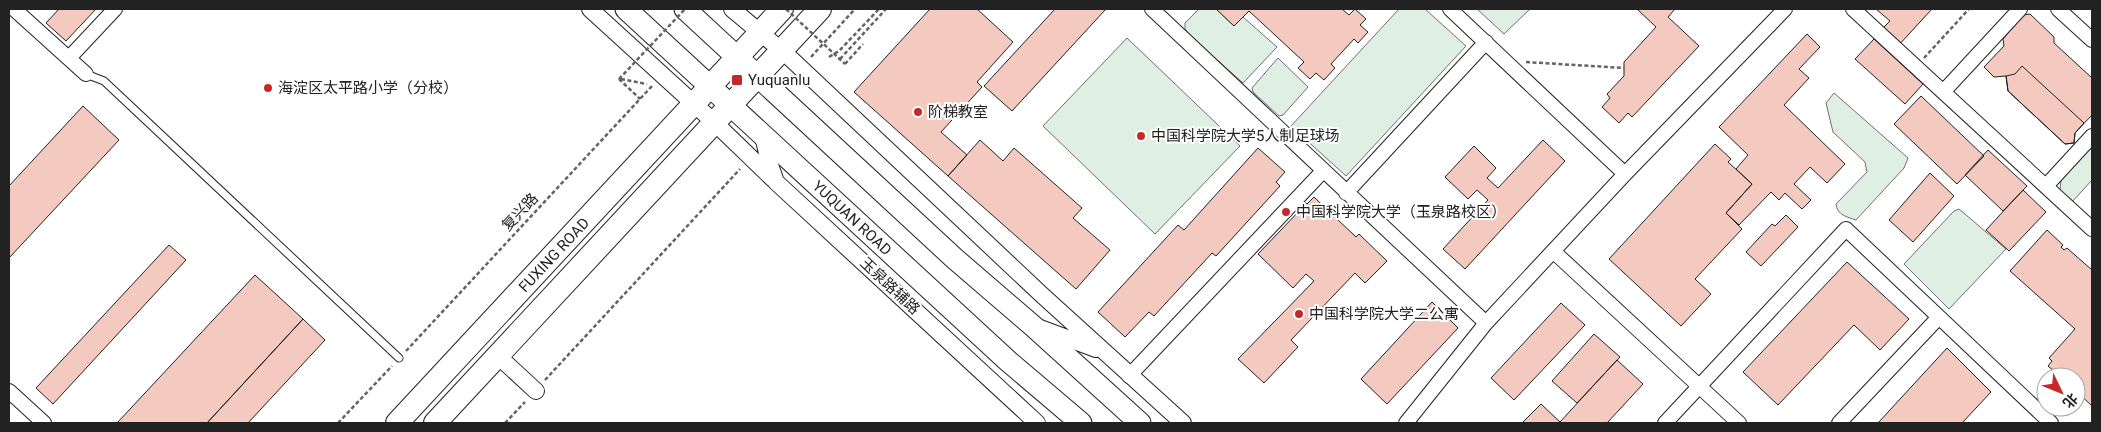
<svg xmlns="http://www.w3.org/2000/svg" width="2101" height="432" font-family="Roboto,'Noto Sans SC',sans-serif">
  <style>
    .green { fill: #e0efe3; stroke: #6f6f6f }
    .building { fill: #f3c9c0; stroke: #222 }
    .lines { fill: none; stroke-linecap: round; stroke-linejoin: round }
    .service-casing { stroke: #222; stroke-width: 9 }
    .minor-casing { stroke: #222; stroke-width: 16 }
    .tertiary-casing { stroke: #222; stroke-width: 18 }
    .primary-casing { stroke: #222; stroke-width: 23 }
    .trunk-casing { stroke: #222; stroke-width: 24 }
    .path { stroke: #646464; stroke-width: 2.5; stroke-dasharray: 4 2.5; stroke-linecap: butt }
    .service { stroke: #fff; stroke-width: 7 }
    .minor { stroke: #fff; stroke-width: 14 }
    .tertiary { stroke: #fff; stroke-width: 16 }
    .primary { stroke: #fff; stroke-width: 21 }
    .trunk { stroke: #fff; stroke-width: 22 }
    .path-bridge { stroke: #646464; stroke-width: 2.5; stroke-dasharray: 4 2.5; stroke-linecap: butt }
    .poi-dot { fill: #c62828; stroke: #fff; stroke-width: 2 }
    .labels { text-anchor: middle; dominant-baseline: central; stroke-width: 4; stroke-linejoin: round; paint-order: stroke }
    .poi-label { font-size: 15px; fill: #222; stroke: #fff; text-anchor: start }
    .street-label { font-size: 15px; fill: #222; stroke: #fff }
  </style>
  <rect width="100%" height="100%" fill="#fff"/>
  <path class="green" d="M1199,9h17l18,17 9,-9 34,30 -34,36 -53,-47 -5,-7v-6z
    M1399,9h26l41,37 -120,130 -55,-50z
    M1477,9h53l-26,25z
    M1127,38l113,108 -85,88 -112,-108z
    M1278,58l30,29 -25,28 -4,1 -26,-24 -1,-4z
    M1834,93l74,65 -4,10 -48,52c-9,-3 -19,-5 -20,-16l31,-32 -2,-10 -32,-30 -7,-29z
    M2092,146v34l-20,22 -12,-12 1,-10z
    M1959,209l47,40 -57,60 -45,-45 50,-53z"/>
  <path class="building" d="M59,9h37l-30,32 -20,-18z
    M930,9h47l36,33 -36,40 5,5 -41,45 26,23 -19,21 -94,-84z
    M1055,9h51l-94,102 -28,-25z
    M1216,9h126l7,6 6,-6 11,10 -6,6 8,7 -10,11 -4,-4 -23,25 4,4 -11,12 -8,-7 -6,6 -12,-11 6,-6 -55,-51 -15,15z
    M1637,9h38l-7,8 31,29 -67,71 -4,-4 -9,10 -17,-16 8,-9 -3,-4 17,-18v-14l32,-35z
    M1876,9h56l-35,38 -17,-16 10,-10z
    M2030,14l24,23v6l38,35v37l-17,18 -1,10 -9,1 -57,-53 -2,-15 -12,1 -10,-10 20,-21 -1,-7 20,-24z
    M1807,34l13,13 -21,22 10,9 -25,27 61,59 -18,19 -17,-16 -16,17 17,16 -9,9 -17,-16 -6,7 -8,-8 -32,33 -13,-12 26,-29 -16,-15 12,-14 -29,-28z
    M1874,39l49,45 -18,20 -50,-45z
    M2022,66l62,57 -9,10 -1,10 -9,1 -57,-53 -2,-15 9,-2z
    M1921,96l63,60 -27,28 -63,-60z
    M83,106l36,34 -110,118v-72z
    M980,140l23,21 11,-13 68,60 -9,10 37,32 -34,39 -128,-113z
    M1543,140l22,21 -100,108 -22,-20 45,-49 -11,-10 -9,9 -23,-22 29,-31 22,22 -9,10 11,10z
    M1715,144l16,15 -3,3 24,22 -26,29 16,16 -47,50 16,15 -30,32 -72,-67z
    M1258,148l27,24 -9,10 4,4 -64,70 -4,-3 -58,63 -5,-4 -24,25 -27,-25 80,-87 6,5z
    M1988,150l39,36 -24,25 -38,-36z
    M1930,173l24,23 -41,46 -24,-22z
    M2023,190l23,22 -37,39 -23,-21z
    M1314,197l42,40 3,-3 28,27 -22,22 -10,-10 -64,67 7,7 -34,36 -26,-24 76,-78 -8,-7 -13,14 -35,-34 44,-46 -3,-2 5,-5 3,3z
    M1786,215l12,12 -37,39 -15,-14 26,-28 3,2z
    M2047,230l16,15 -2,2 3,3 3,-2 25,22v136l-16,-15v-14h-15l-13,-11 4,-5 -3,-3 26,-29 -65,-58z
    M169,245l17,15 -133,144 -17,-16z
    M1847,262l62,57 -29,31 -26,-25 -76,80 -35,-33z
    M255,275l48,44 -96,104h-90z
    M1432,302l26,26 -71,76 -26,-25z
    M1561,303l24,22 -71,75 -23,-22z
    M303,319l22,21 -77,83h-41z
    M1594,334l26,23 -43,46 -25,-22z
    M1947,348l44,44 -29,31h-84z
    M1617,360l26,24 -36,39h-85l19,-19 19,18z"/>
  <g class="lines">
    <g class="service-casing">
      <path id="service" d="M86,74l18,7 295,277"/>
    </g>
    <g class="minor-casing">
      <path id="minor" d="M14,9l72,65
        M1152,9l334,314
        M1450,9l175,165
        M1853,9l239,220
        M2058,9l34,31
        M69,58l46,-49
        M1944,91l76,-82
        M2046,186l46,-50
        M1346,193l140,-151
        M1553,251l186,172
        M1129,376l194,-205
        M9,391l35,32
        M1406,423l80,-100 139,-149 160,-165
        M1665,423l181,-194 205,194
        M1839,423l100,-106"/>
    </g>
    <g class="tertiary-casing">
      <path id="tertiary" d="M590,9l125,114 58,56
        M732,9l56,47 254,239 141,128
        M763,136l6,26 7,20 261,241
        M1040,328l56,21
        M498,356l38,35"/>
    </g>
    <g class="primary-casing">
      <path id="primary" d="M626,9l382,352 73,62
        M685,9l269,249 79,68 107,97"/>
    </g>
    <g class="trunk-casing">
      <path id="trunk" d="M397,423l385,-414
        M435,423l385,-414"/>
    </g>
    <path class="path" d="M811,57l44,-48
      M829,57l10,-6 40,-42
      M1924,58l45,-49
      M840,59l46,-50
      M1526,62l98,6
      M845,64l18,-20
      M619,79l21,20
      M621,79l26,5
      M406,351l246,-265
      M545,380l195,-211
      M338,423l54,-57
      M505,423l20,-21"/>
    <use href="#service" class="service"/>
    <use href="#minor" class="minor"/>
    <use href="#tertiary" class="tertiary"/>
    <use href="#primary" class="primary"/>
    <use href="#trunk" class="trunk"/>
    <path class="path-bridge" d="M786,9l59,55
      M619,79l66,-70"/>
  </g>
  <g class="poi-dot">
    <rect x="731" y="74" width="12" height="12" rx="2.5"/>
    <circle cx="268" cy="88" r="5"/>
    <circle cx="918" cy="112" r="5"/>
    <circle cx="1141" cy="136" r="5"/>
    <circle cx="1286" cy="212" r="5"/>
    <circle cx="1299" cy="314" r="5"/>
  </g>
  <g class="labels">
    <g class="poi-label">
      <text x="748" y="80">Yuquanlu</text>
      <text x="278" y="88">海淀区太平路小学（分校）</text>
      <text x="928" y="112">阶梯教室</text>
      <text x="1151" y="136">中国科学院大学5人制足球场</text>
      <text x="1296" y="212">中国科学院大学（玉泉路校区）</text>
      <text x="1309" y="314">中国科学院大学二公寓</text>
    </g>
    <g class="street-label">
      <text transform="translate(520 212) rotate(-47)">复兴路</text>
      <text transform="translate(852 218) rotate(43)">YUQUAN ROAD</text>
      <text transform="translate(554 255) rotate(-47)">FUXING ROAD</text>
      <text transform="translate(890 286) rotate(43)">玉泉路辅路</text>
    </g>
  </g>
  <rect width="2101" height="432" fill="none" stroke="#222222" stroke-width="20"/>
  <g transform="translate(2061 392) rotate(133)"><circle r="24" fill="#ffffff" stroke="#a7a7a7"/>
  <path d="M0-4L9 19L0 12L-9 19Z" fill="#c62828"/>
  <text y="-8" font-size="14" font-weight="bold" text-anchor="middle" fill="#222222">北</text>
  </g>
</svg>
